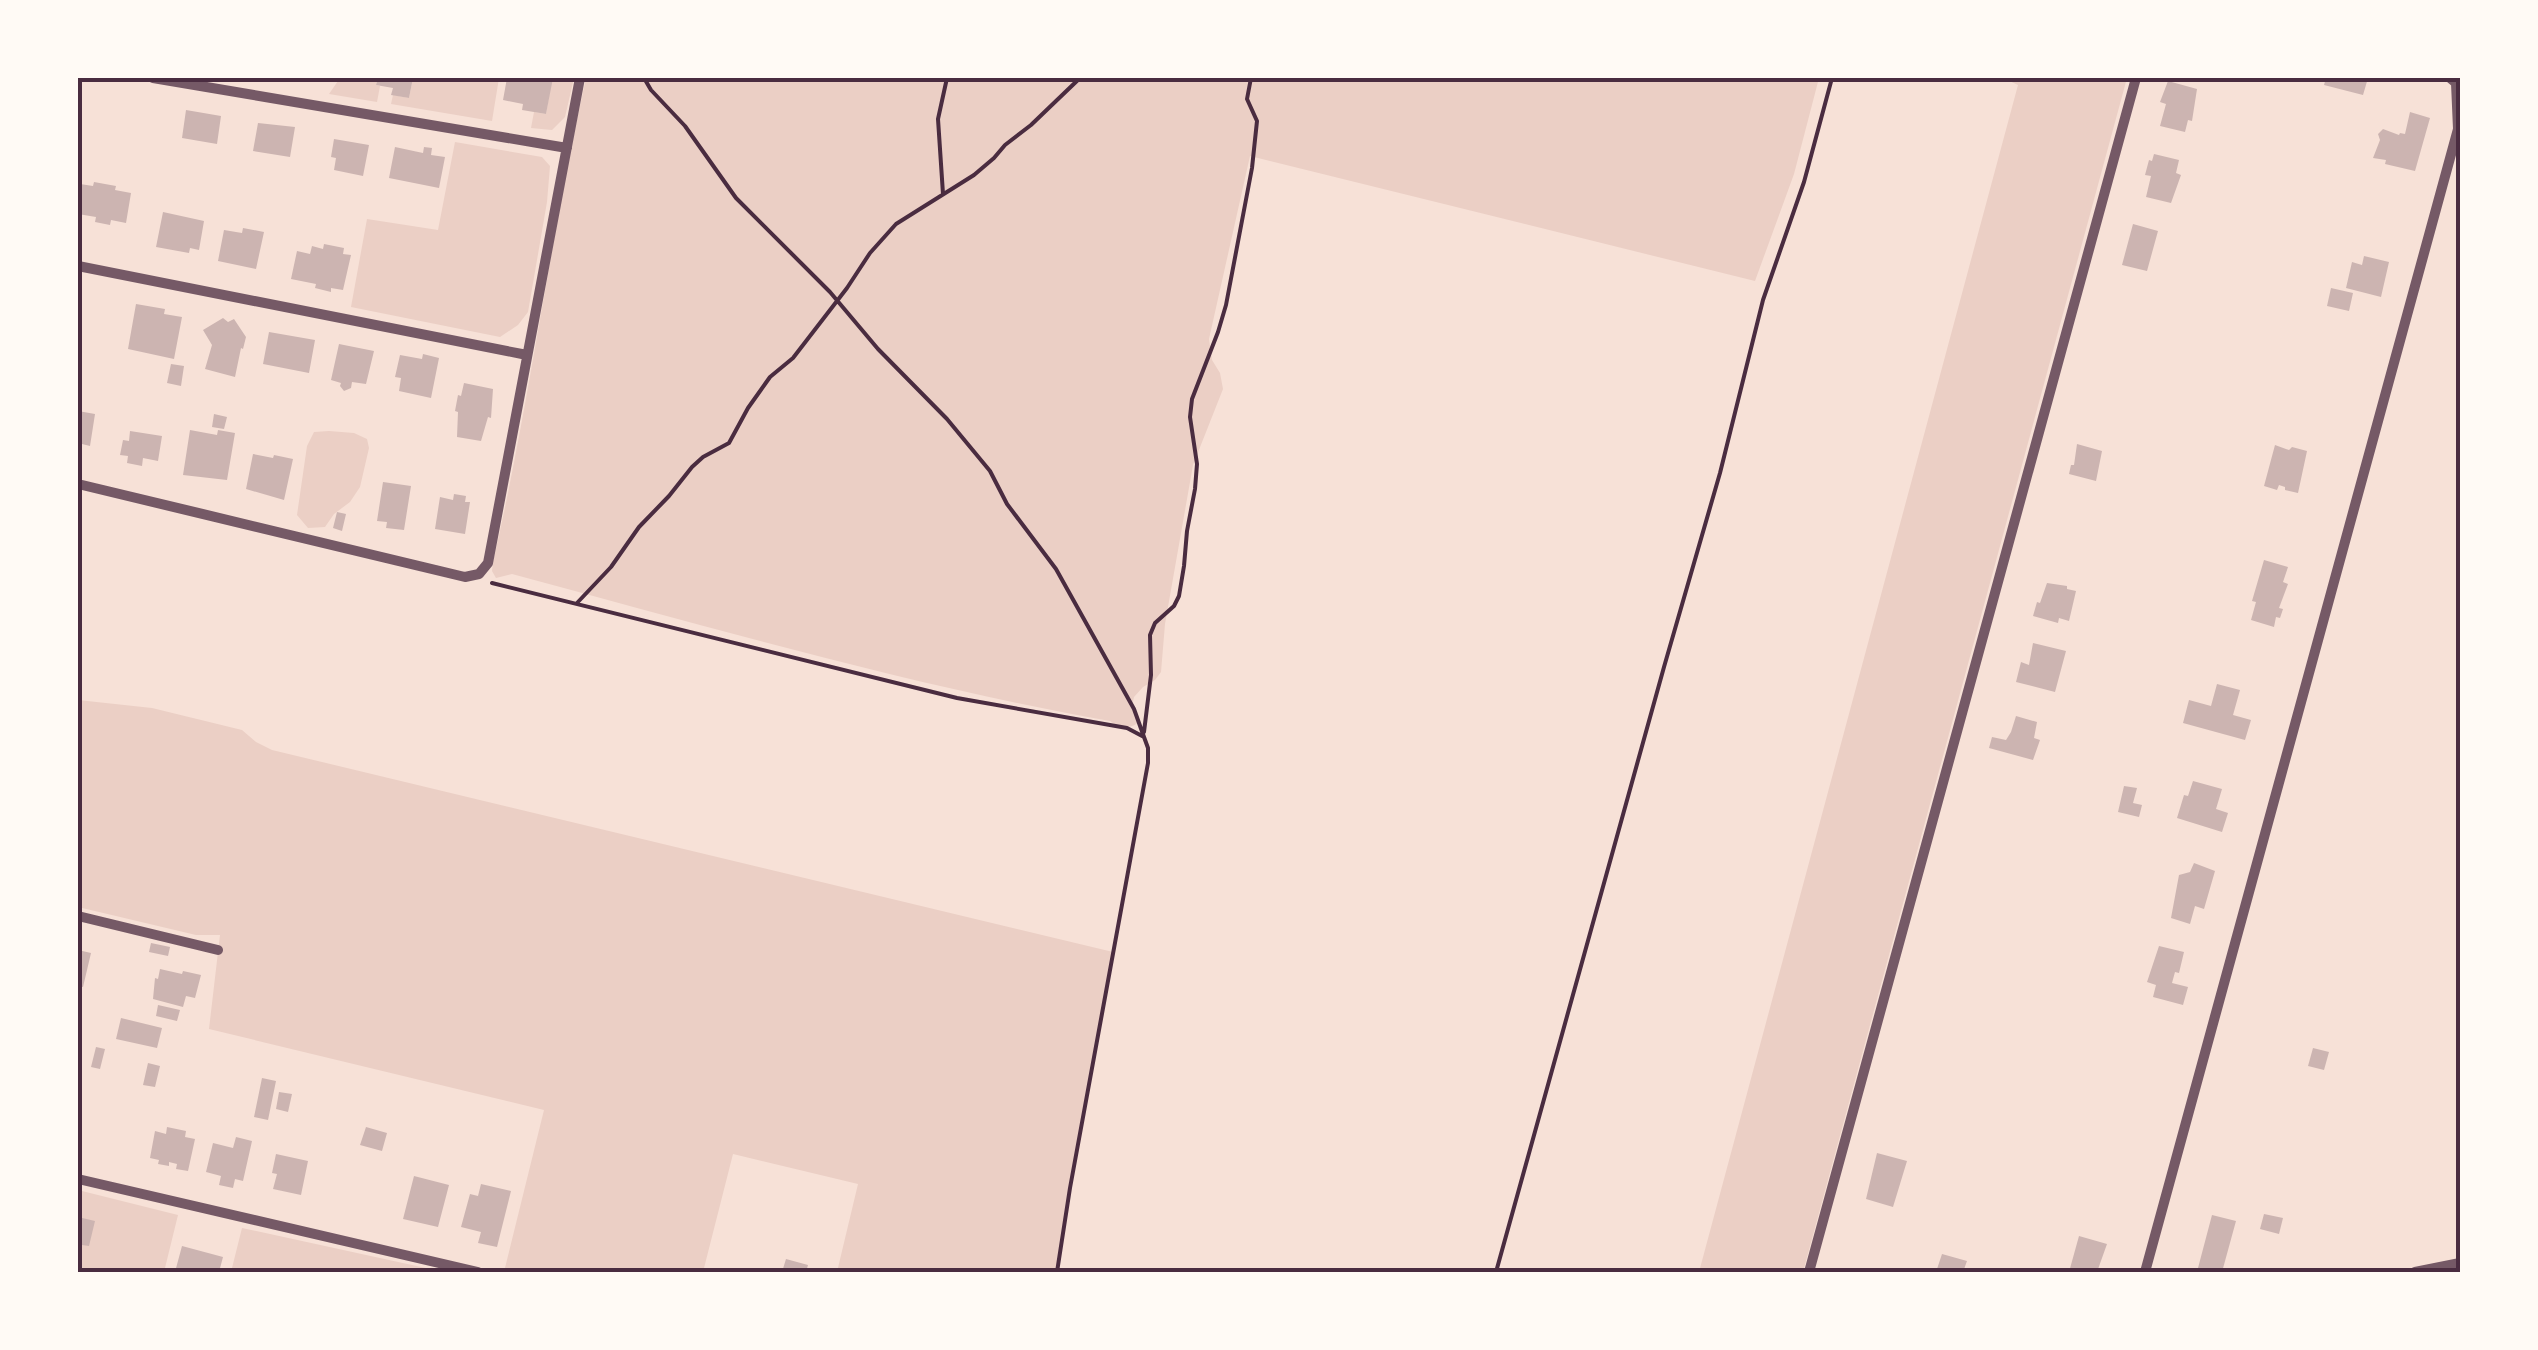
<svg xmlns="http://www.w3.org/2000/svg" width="2538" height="1350" font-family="Ubuntu,sans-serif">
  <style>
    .green { fill: #ebcfc5 }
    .building { fill: #ccb4b1 }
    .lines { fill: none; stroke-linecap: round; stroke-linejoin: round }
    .path { stroke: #4a2c40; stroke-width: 4 }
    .minor { stroke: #755966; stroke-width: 10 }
    .neatline { fill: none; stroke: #4a2c40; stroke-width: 4 }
  </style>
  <rect width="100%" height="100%" fill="#f7e1d7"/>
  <path class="green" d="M340,78h38l-2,7 4,1 -3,16 -48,-8z
    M413,78h86l-7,43 -101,-17 2,-9 16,3z
    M552,78h22l-9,39 -13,13 -21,-2 3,-16 12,2z
    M586,78h1233l-25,96 -39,107 -505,-125 -41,183 3,21 8,13 3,16 -30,76 -28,159 -4,48 -6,8 -12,7 -9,10 -2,9 7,11 -1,6c-11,7 -18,5 -28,-2 -203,-36 -400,-94 -598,-147l-16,4 -4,-7 1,-9c37,-160 57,-324 93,-484z
    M2003,78h124l-324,1194h-104l319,-1187z
    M455,142l87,15 8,9 -3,36 -19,110 -10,13 -18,12 -149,-30 16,-88 71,11z
    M329,431l25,2 13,6 2,9 -9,39 -10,15 -16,12 -9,13 -17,1 -11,-13 10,-69 7,-14z
    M78,700l74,8 90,22 14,12 16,8 841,202 -43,236 -12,84h-221l21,-88 -125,-30 -30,118h-180l-18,-4 39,-158 -335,-81 11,-94h-24l-118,-28z
    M78,1190l100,25 -14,57h-86z
    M242,1228l202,44h-213z"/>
  <path class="building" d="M378,78h35l-4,20 -18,-3 2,-7 -17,-3z
    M507,78h46l-7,36 -24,-4 1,-6 -20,-4z
    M2326,78h42l-5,17 -39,-10z
    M2168,81l29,8 -5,32 -4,-1 -3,12 -25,-6 6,-22 -6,-2z
    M186,110l35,6 -4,28 -35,-6z
    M2410,112l20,6 -15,53 -30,-7 1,-4 -13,-2 7,-18 -2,-6 5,-5 16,6 1,-2 5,1z
    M258,123l37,4 -5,30 -37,-6z
    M334,139l35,6 -6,31 -29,-6 2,-12 -5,-1z
    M395,147l28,6 1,-6 8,1 -1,7 14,2 -6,31 -50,-10z
    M2154,154l25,6 -3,13 5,2 -10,28 -25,-6 5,-21 -6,-1 4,-15 3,1z
    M94,182l22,4 -1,4 16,3 -5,30 -15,-3 -1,5 -15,-3 1,-5 -18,-3 2,-30 13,2z
    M163,212l41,9 -5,29 -9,-2 -1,5 -33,-6z
    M2133,224l25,7 -11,40 -25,-6z
    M243,228l21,4 -8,37 -38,-8 6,-31 18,3z
    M324,244l20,4 -1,6 8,1 -8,35 -12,-2v4l-16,-4 1,-4 -25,-5 6,-28 13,3 2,-8 11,3z
    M2364,256l25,6 -8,35 -35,-9 6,-26 10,3z
    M2331,288l22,5 -4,18 -22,-5z
    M136,304l29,5 -1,5 18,3 -8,42 -46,-10z
    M223,318l5,4 6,-3 12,18 -3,12 -2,-1 -6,29 -30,-8 7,-24 -9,-15z
    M269,332l46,8 -6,33 -46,-9z
    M339,344l35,7 -8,33 -14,-2 -1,6 -7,3 -4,-5 1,-3 -10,-3z
    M423,354l16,4 -8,40 -32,-7 2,-13 -6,-1 5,-22 22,4z
    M171,364l13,2 -3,20 -14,-3z
    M464,383l29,6 -2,29 -3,-1 -7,24 -24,-4 1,-25 -3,-1 3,-16 3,1z
    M78,411l17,3 -5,32 -8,-2 -3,14h-1z
    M214,414l13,3 -3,12 -12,-2z
    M190,430l27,5 1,-5 17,3 -8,47 -44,-5z
    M130,431l32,5 -4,25 -15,-3 -1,8 -15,-3 1,-7 -8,-1 3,-15 6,1z
    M2077,444l25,7 -6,30 -27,-7 2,-9h3z
    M2275,445l14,5 3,-3 15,4 -9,42 -13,-3v-3l-6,-2 -2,5 -13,-4z
    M253,454l20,4 1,-3 19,4 -9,41 -38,-11z
    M383,482l28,4 -7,44 -18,-2 1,-6 -10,-1z
    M454,494l12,2 -1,6h5l-5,32 -30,-5 5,-32 13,3z
    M337,512l9,2 -4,17 -9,-3z
    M2264,560l24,7 -5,15 5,2 -9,24 4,1 -3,9 -4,-1 -2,10 -23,-7 5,-18 -4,-1z
    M2047,583l20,3v3l9,2 -7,30 -10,-3 -1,5 -25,-7 4,-14 3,1z
    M2033,643l33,8 -11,41 -39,-10 5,-20 8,3z
    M2217,684l23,6 -7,25 18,5 -6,20 -62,-17 6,-23 22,6z
    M2016,716l21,6 -3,16 6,2 -7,20 -44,-12 3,-11 14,3 5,-8z
    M2193,781l29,8 -6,20 12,4 -6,19 -45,-14 7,-23 4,1z
    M2124,786l13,2 -4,15 9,2 -3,12 -21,-5z
    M2194,863l21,8 -11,38 -9,-3 -5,18 -19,-6 8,-43 11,-3z
    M151,943l19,4 -2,9 -19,-4z
    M2159,946l25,6 -5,21 -4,-1 -3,11 16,4 -5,18 -30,-8 3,-12 -9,-3z
    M78,950l13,3 -8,34 -5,-1z
    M160,969l22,5 1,-3 18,4 -6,23 -9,-2 -3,11 -30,-8 2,-21 3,1z
    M158,1005l22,5 -3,11 -21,-5z
    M121,1018l41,10 -5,20 -41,-9z
    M96,1047l9,2 -5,20 -9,-2z
    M2313,1048l16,4 -5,18 -16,-4z
    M148,1063l12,3 -5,21 -12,-2z
    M262,1078l14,3 -8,39 -14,-3z
    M279,1092l13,2 -4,18 -12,-3z
    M167,1127l19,4 -1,6 10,2 -7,32 -12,-2 1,-5 -8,-2v4l-11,-2 1,-4 -9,-2 5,-27 11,3z
    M366,1127l21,6 -5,18 -22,-6z
    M236,1137l16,4 -9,40 -8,-2 -2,9 -14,-3 2,-9 -15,-4 7,-29 20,5z
    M1877,1153l30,8 -14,46 -27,-8z
    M276,1154l32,7 -7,34 -28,-6 4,-15 -5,-1z
    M414,1176l35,9 -11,42 -35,-8z
    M481,1184l30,7 -14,56 -19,-4 3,-11 -20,-5 9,-33 8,2z
    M2264,1214l19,4 -4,16 -19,-5z
    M2212,1215l24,6 -14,51 -24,-4z
    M78,1217l17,4 -6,25 -7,-1 -3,13z
    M2079,1236l28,8 -10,28h-28z
    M182,1246l41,11 -4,15h-44z
    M1942,1254l25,7 -4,11h-27z
    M786,1259l22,6 -2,7h-24z"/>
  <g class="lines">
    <path class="path" d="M644,78l7,12 34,36 51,72 94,94 48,57 69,70 43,52 17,33 49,65 78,140 10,28
      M943,194l-5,-75 9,-41
      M492,583l465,115 170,30 17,9 4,11v15l-78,425 -13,84
      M577,603l34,-36 28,-40 30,-31 23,-29 11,-10 26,-14 19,-35 22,-31 23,-19 54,-70 23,-35 26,-29 78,-49 20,-17 11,-13 26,-20 49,-47
      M1144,732l7,-57 -1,-40 5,-12 19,-17 5,-10 5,-30 3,-35 8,-42 2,-25 -7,-47 2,-18 26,-67 8,-27 26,-137 5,-47 -10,-22 4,-21
      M1496,1272l168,-605 56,-194 43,-173 41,-118 28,-104"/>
    <path class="minor" d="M153,78l414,70
      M78,266l449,89
      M78,484l387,93 14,-3 9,-11 92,-485
      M78,916l140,34
      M78,1179l400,93
      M1809,1272l327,-1194
      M2145,1272l313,-1143 -2,-46 -6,-5
      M2415,1272l45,-9"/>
  </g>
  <rect width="2538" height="1350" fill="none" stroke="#fffaf5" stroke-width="160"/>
  <rect x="80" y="80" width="2378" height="1190" class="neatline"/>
</svg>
